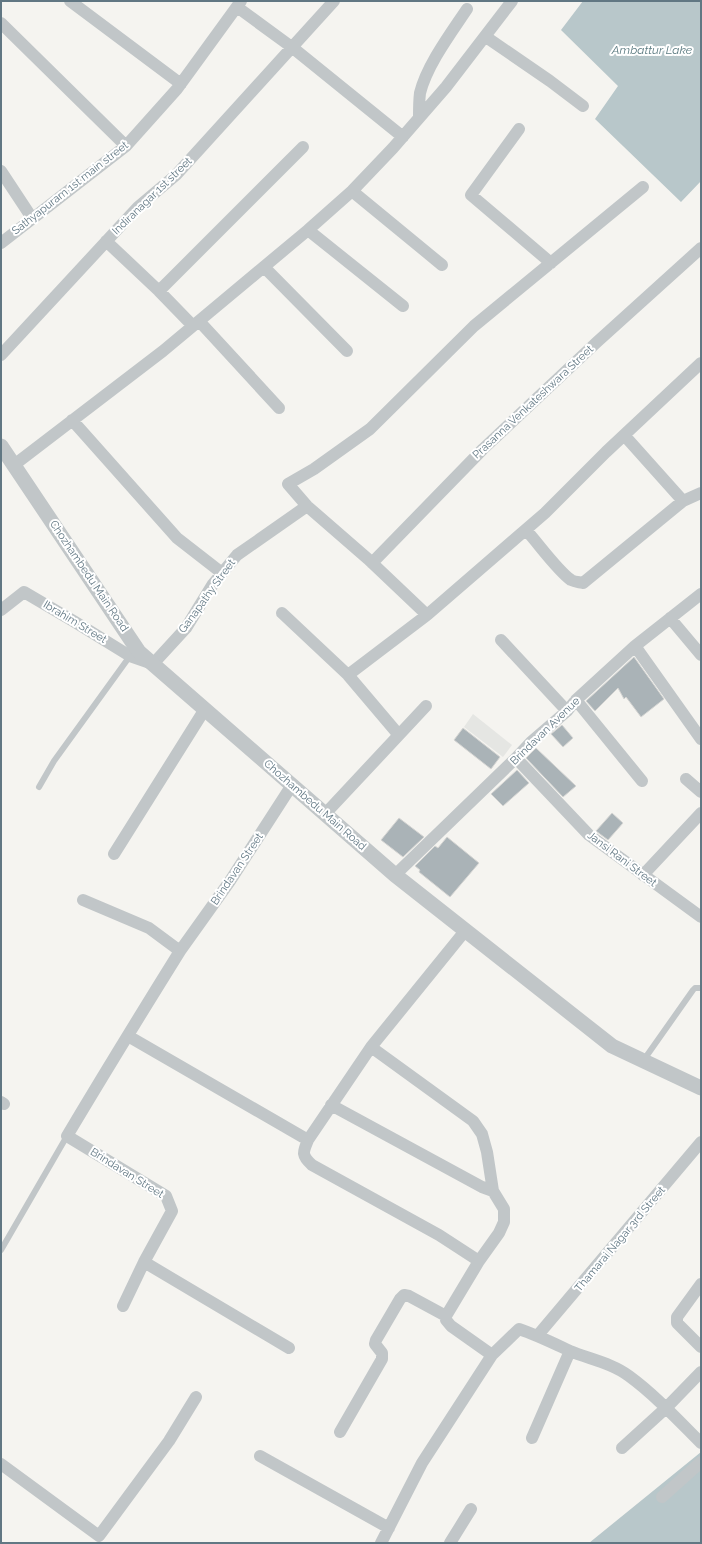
<svg xmlns="http://www.w3.org/2000/svg" width="702" height="1544" font-family="Raleway,sans-serif">
  <style>
    .built { fill: #e5e6e3 }
    .water { fill: #b8c7ca }
    .building { fill: #aab3b7; stroke: #d5d5d3 }
    .lines { fill: none; stroke-linecap: round; stroke-linejoin: round }
    .service { stroke: #c1c6c8; stroke-width: 6 }
    .minor { stroke: #c1c6c8; stroke-width: 12 }
    .tertiary { stroke: #c1c6c8; stroke-width: 15 }
    .labels { text-anchor: middle; dominant-baseline: central; stroke-width: 4; stroke-linejoin: round; paint-order: stroke }
    .street-label { font-size: 11px; fill: #617783; stroke: #fff }
    .water-label { font-size: 12px; font-style: italic; fill: #5c7b81; stroke: #fff }
  </style>
  <rect width="100%" height="100%" fill="#f5f4f0"/>
  <path class="built" d="M473,714l39,31 -9,12 -39,-30z"/>
  <path class="water" d="M583,1h118v180l-20,21 -86,-83 23,-33 -57,-56z
    M701,1452v91h-112z"/>
  <path class="building" d="M634,657l30,42 -23,18 -15,-20 -2,2 -6,-11 -23,23 -9,-10z
    M562,725l11,13 -10,9 -12,-13z
    M463,728l37,29 -9,12 -37,-29z
    M536,748l40,38 -13,11 -37,-39z
    M517,770l12,13 -26,23 -12,-12z
    M612,813l11,10 -15,17 -12,-9z
    M399,818l25,19 -21,20 -22,-17z
    M447,837l32,26 -29,34 -31,-25 1,-2 -5,-4 20,-20 3,2z"/>
  <g class="lines">
    <path class="service" d="M39,787l15,-26 76,-105
      M643,1061l50,-71 2,-2h6
      M1,1250l66,-114"/>
    <path class="minor" d="M70,1l111,83
      M237,7l56,41 110,89
      M1,23l125,123
      M486,37l64,44 33,25
      M419,117c0,-8 0,-16 1,-24 7,-28 31,-60 47,-84
      M519,129l-48,66 80,68
      M1,171l31,47
      M643,187l-169,139 -104,103 -56,40 -26,15 19,22 61,53 59,56 118,-102 61,-61 95,-89
      M352,191l90,74
      M308,230l95,76
      M106,241l53,50 144,-144
      M1,243l125,-97 51,-57 64,-88
      M264,267l83,84
      M159,291l34,35
      M199,321l80,87
      M1,355l137,-148 38,-32 158,-174
      M72,420l105,118 45,35
      M624,435l59,66
      M14,465l149,-114 145,-121 44,-39 41,-43 53,-61 66,-86
      M526,530c12,13 31,40 45,50 4,2 8,2 12,3l100,-82 18,-8
      M372,563l111,-114 114,-107 104,-94
      M1,610l23,-18 51,30 55,34 23,8 33,-36 27,-44 24,-29 70,-49
      M282,613l66,62 50,59
      M670,618l31,37
      M501,640l66,71
      M635,646l66,93
      M348,675l79,-60
      M576,700l66,81
      M516,758l73,77 112,82
      M686,779l15,13
      M325,814l101,-108
      M114,854l91,-145
      M395,875l121,-117 15,-16 36,-31 9,-11 59,-54 66,-52
      M643,875l58,-62
      M83,900l66,28 31,23 50,-70 62,-96
      M465,931l-94,116 -63,93c-5,12 -7,15 4,25l127,70 40,26
      M180,951c-38,61 -76,123 -113,185l99,60 6,15 -28,51 145,86
      M128,1036l180,104
      M371,1047l102,74 9,13 5,18 6,39 11,18v13l-5,11 -20,28 -33,55v4l5,6 41,29
      M1,1102l3,2
      M331,1105l151,82 11,4
      M701,1284l-24,33v6l24,24
      M123,1306l21,-44
      M538,1335l163,-193
      M340,1432l42,-73v-6l-7,-9 1,-4 24,-41 4,-4 5,1 37,20
      M532,1438l38,-87
      M622,1448l44,-40 35,-36
      M260,1456l129,72
      M1,1464l98,72 70,-95 27,-44
      M662,1497l39,-35
      M381,1543l41,-80 70,-108 27,-26c18,6 34,14 51,22 19,8 42,12 59,25 26,19 49,44 72,67
      M450,1543l21,-34"/>
    <path class="tertiary" d="M1,446l138,206 256,223 217,171 89,42"/>
  </g>
  <g class="labels">
    <g class="street-label">
      <text transform="translate(70 188) rotate(-38)">Sathyapuram 1st main street</text>
      <text transform="translate(152 196) rotate(-44)">Indiranagar 1st street</text>
      <text transform="translate(533 402) rotate(-43)">Prasanna Venkateshwara Street</text>
      <text transform="translate(89 576) rotate(56)">Chozhambedu Main Road</text>
      <text transform="translate(207 596) rotate(-54)">Ganapathy Street</text>
      <text transform="translate(75 622) rotate(31)">Ibrahim Street</text>
      <text transform="translate(545 731) rotate(-44)">Brindavan Avenue</text>
      <text transform="translate(315 805) rotate(41)">Chozhambedu Main Road</text>
      <text transform="translate(622 859) rotate(37)">Jansi Rani Street</text>
      <text transform="translate(237 869) rotate(-56)">Brindavan Street</text>
      <text transform="translate(127 1173) rotate(32)">Brindavan Street</text>
      <text transform="translate(620 1239) rotate(-50)">Thamarai Nagar 3rd Street</text>
    </g>
    <g class="water-label">
      <text x="652" y="50">Ambattur Lake</text>
    </g>
  </g>
  <rect width="702" height="1544" fill="none" stroke="#617783" stroke-width="4"/>
</svg>
